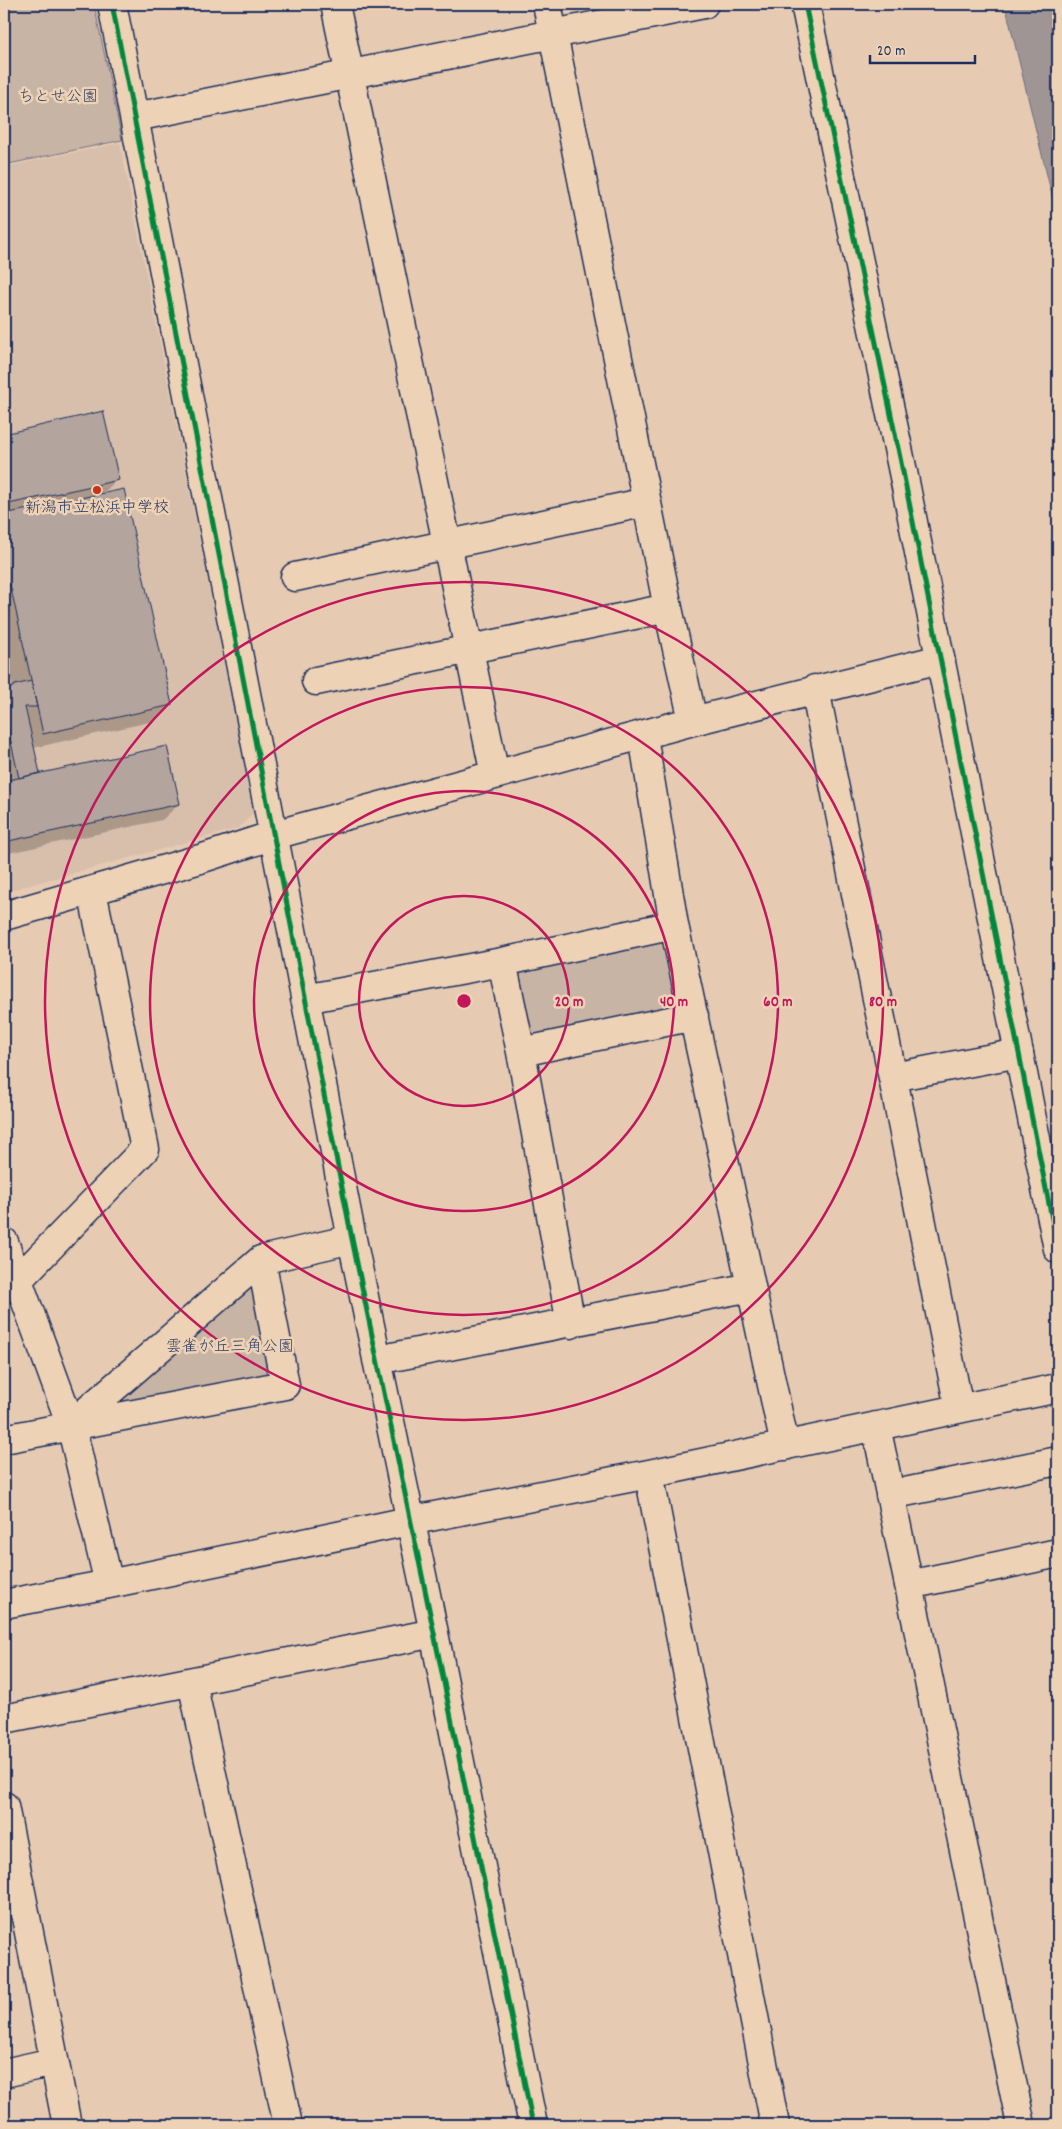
<svg xmlns="http://www.w3.org/2000/svg" width="1062" height="2129" font-family="Dekko,'Klee One',sans-serif">
  <style>
    .built { fill: #d7bfac }
    .green { fill: #c8b4a5; stroke: #727282 }
    .water { fill: #a09595; stroke: #6b6c7f }
    .shadow { fill: #0003 }
    .building { fill: #b3a49d; stroke: #1b2f5e }
    .lines { fill: none; stroke-linecap: round; stroke-linejoin: round }
    .street-casing { stroke: #1b2f5e; stroke-width: 31 }
    .secondary-casing { stroke: #1b2f5e; stroke-width: 31 }
    .street { stroke: #eed2b5; stroke-width: 28 }
    .secondary { stroke: #eed2b5; stroke-width: 28 }
    .cycleway-casing { stroke: #eed2b5; stroke-width: 8 }
    .cycleway { stroke: #00873e; stroke-width: 5 }
    .ring { fill: none; stroke: #c2185b; stroke-width: 2.5 }
    .poi-dot { fill: #c8321e; stroke: #eed2b5; stroke-width: 2 }
    .labels { text-anchor: middle; dominant-baseline: central; stroke-width: 5; stroke-linejoin: round; paint-order: stroke }
    .park-label { font-size: 16px; fill: #354369; stroke: #eed2b5 }
    .poi-label { font-size: 16px; fill: #1b2f5e; stroke: #eed2b5 }
    .centre { fill: #c2185b; stroke: #eed2b5; stroke-width: 2.5 }
    .ring-label { font-size: 15px; text-anchor: middle; font-weight: bold; fill: #c2185b; stroke: #eed2b5; stroke-width: 5; stroke-linejoin: round; paint-order: stroke }
  </style>
  <rect width="100%" height="100%" fill="#e6cbb2"/>
  <filter id="ink" filterUnits="userSpaceOnUse"><feTurbulence type="fractalNoise" baseFrequency=".02" numOctaves="2"/><feDisplacementMap in="SourceGraphic" scale="10" xChannelSelector="R" yChannelSelector="G"/><feConvolveMatrix kernelMatrix="1 2 1 2 8 2 1 2 1" color-interpolation-filters="sRGB"/></filter>
  <g filter="url(#ink)">
    <path class="built" d="M120,143l134,669 -15,16 -235,64v-725z"/>
    <path class="green" d="M4,4h90l28,136 -118,25z
      M663,938l22,67 -152,37 -8,-7 -11,-59 6,-9z
      M249,1284l8,4 16,80 -5,8 -148,30 -2,-11z"/>
    <path class="water" d="M1005,4h53v216z"/>
    <path class="shadow" d="M102,412l15,67 -15,16 69,210 -17,16 -121,27 6,27 140,29 -17,16 -158,34v-159l9,-7 -9,-43v-210z"/>
    <path class="building" d="M103,411l16,69 -115,25v-71z
      M124,489l48,216 -129,29 -33,-150 -6,1v-71z
      M31,681l6,26h-12l15,66 -21,5 -15,-67v-18l11,-8z
      M167,746l13,58 -176,38v-61z"/>
    <g class="lines">
      <g class="street-casing">
        <path id="street" d="M112,4l240,1235 82,394 99,492
          M335,4l160,771
          M547,4l121,604 25,113
          M135,117l569,-113
          M295,577l352,-75
          M316,681l352,-73
          M815,689l144,719
          M643,736l31,189 111,521
          M4,916l196,-57 74,-24 419,-114 247,-62
          M502,962l19,90 50,272
          M305,999l197,-37 172,-37
          M521,1052l173,-36
          M893,1077l126,-24
          M4,1242l67,183 38,159
          M4,1283l14,-3 127,-131 -53,-258
          M377,1360l374,-73
          M72,1424l189,-164 91,-21
          M876,1426l145,699
          M4,1439l281,-54 -24,-125
          M649,1474l126,651
          M890,1495l168,-34
          M909,1585l149,-32
          M4,1604l105,-20 300,-63 240,-47 409,-86
          M192,1682l96,443
          M4,1719l430,-86
          M4,1806l63,319
          M4,2073l49,-11"/>
      </g>
      <g class="secondary-casing">
        <path id="secondary" d="M805,4l98,468 155,777"/>
      </g>
      <use href="#street" class="street"/>
      <use href="#secondary" class="secondary"/>
      <g class="cycleway-casing">
        <path id="cycleway" d="M112,4l240,1235 82,394 99,492
          M805,4l98,468 155,777"/>
      </g>
      <use href="#cycleway" class="cycleway"/>
    </g>
  </g>
  <g class="ring">
    <circle cx="464" cy="1001" r="105"/>
    <circle cx="464" cy="1001" r="210"/>
    <circle cx="464" cy="1001" r="314"/>
    <circle cx="464" cy="1001" r="419"/>
  </g>
  <circle class="poi-dot" cx="97" cy="490" r="5"/>
  <g class="labels">
    <g class="park-label">
      <text x="58" y="97">ちとせ公園</text>
      <text x="230" y="1347">雲雀が丘三角公園</text>
    </g>
    <g class="poi-label">
      <text x="97" y="508">新潟市立松浜中学校</text>
    </g>
  </g>
  <circle cx="464" cy="1001" r="8" class="centre"/>
  <g class="ring-label">
    <text x="569" y="1006">20 m</text>
    <text x="674" y="1006">40 m</text>
    <text x="778" y="1006">60 m</text>
    <text x="883" y="1006">80 m</text>
  </g>
  <rect width="1062" height="2129" fill="none" stroke="#eed2b5" stroke-width="20"/>
  <rect x="10" y="10" width="1042" height="2109" fill="none" stroke="#1b2f5e" stroke-width="2" filter="url(#ink)"/>
  <path d="M870 55v8h105v-8" fill="none" stroke="#1b2f5e" stroke-width="2.5"/>
  <text x="877" y="55" font-size="15" fill="#1b2f5e" stroke="#eed2b5" stroke-width="4" paint-order="stroke">20 m</text>
</svg>
